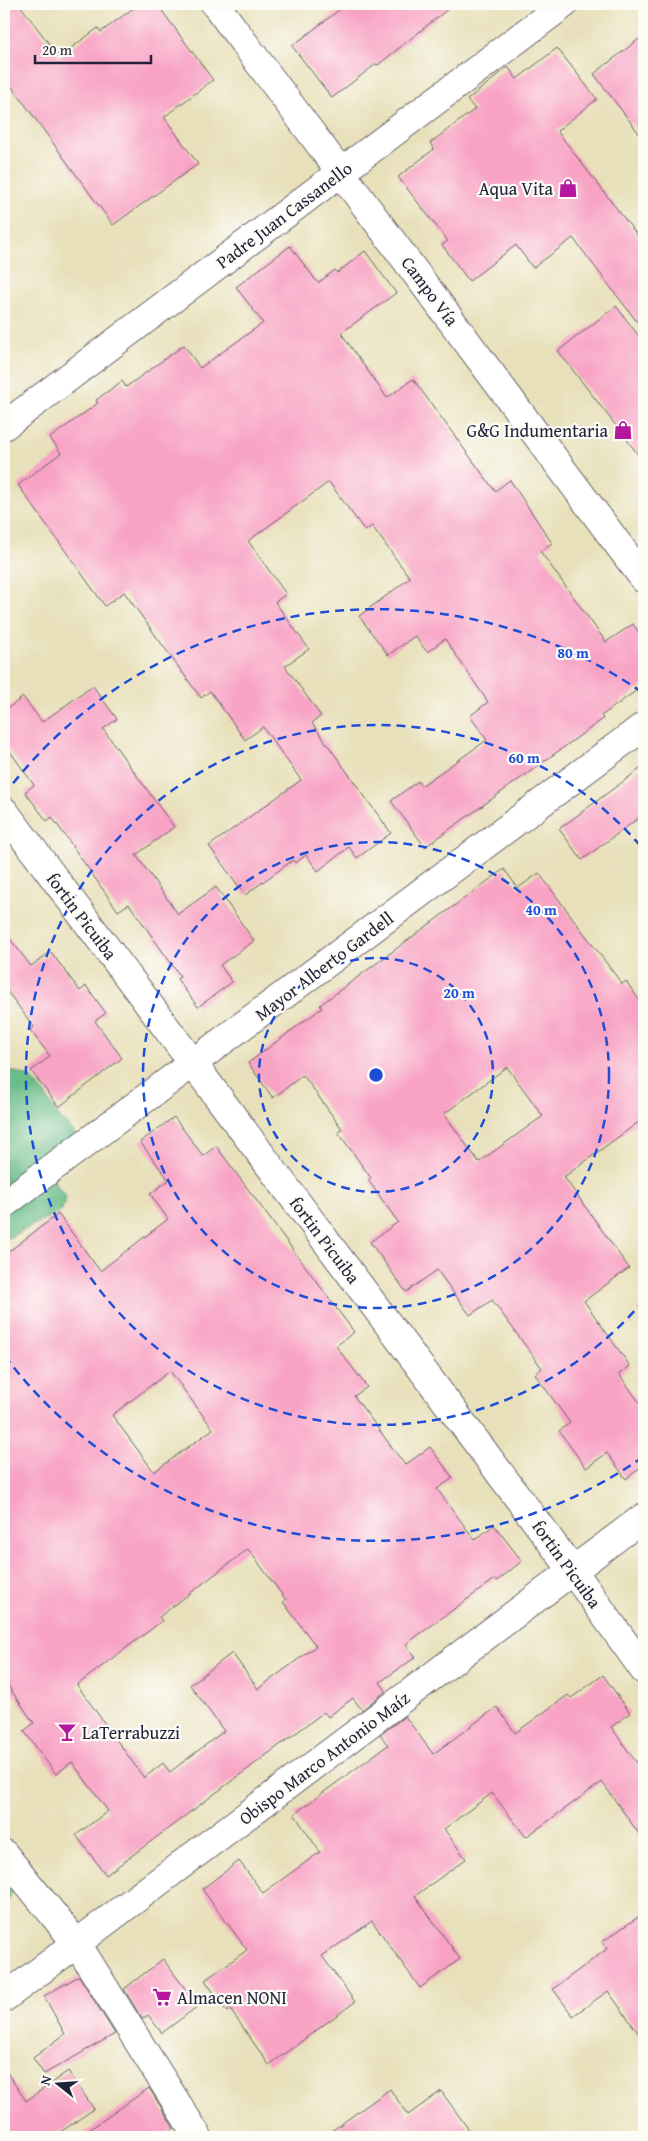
<svg xmlns="http://www.w3.org/2000/svg" width="648" height="2141" font-family="'Gentium Book Plus',serif">
  <style>
    .forest { fill: #6abc88; stroke: #466f62 }
    .building { fill: #f8a3c4; fill-rule: evenodd }
    .lines { fill: none; stroke-linecap: round; stroke-linejoin: round }
    .minor-casing { stroke: #676467; stroke-width: 30 }
    .minor { stroke: #fff; stroke-width: 28 }
    .ring { fill: none; stroke: #1d4ed8; stroke-width: 2.5; stroke-dasharray: 9 6 }
    .labels { text-anchor: middle; dominant-baseline: central; stroke-width: 4.5; stroke-linejoin: round; paint-order: stroke }
    .poi-label { font-size: 18px; fill: #22223b; stroke: #fdfcf7; text-anchor: end }
    .street-label { font-size: 18px; fill: #22223b; stroke: #fdfcf7 }
    .centre { fill: #1d4ed8; stroke: #fdfcf7; stroke-width: 2.5 }
    .ring-label { font-size: 15px; text-anchor: middle; font-weight: bold; fill: #1d4ed8; stroke: #fdfcf7; stroke-width: 4.5; stroke-linejoin: round; paint-order: stroke }
  </style>
  <rect width="100%" height="100%" fill="#fdfcf7"/>
  <filter id="ink" filterUnits="userSpaceOnUse"><feTurbulence type="fractalNoise" baseFrequency=".02" numOctaves="2"/><feDisplacementMap in="SourceGraphic" scale="10" xChannelSelector="R" yChannelSelector="G"/><feConvolveMatrix kernelMatrix="1 2 1 2 8 2 1 2 1" color-interpolation-filters="sRGB"/></filter>
  <filter id="wash" filterUnits="userSpaceOnUse"><feTurbulence type="fractalNoise" baseFrequency=".0096" numOctaves="4" result="noise"/><feDisplacementMap in="SourceGraphic" scale="20" xChannelSelector="R" yChannelSelector="G"/><feGaussianBlur stdDeviation="1.12" result="paint"/><feColorMatrix in="noise" values="0 0 0 0 0 0 0 0 0 0 0 0 0 0 0 0 0 1.4 0 .05"/><feComposite in="paint" operator="in"/></filter>
  <g filter="url(#wash)">
    <rect width="100%" height="100%" fill="#e8e0ba"/>
    <path class="forest" d="M4,1071c32,0 38,20 53,43 4,7 11,11 16,17 3,5 5,10 7,14l-26,30 1,9 11,12 -5,15 -57,29z
      M4,1839l11,13v33l-11,26z"/>
    <g id="blocks">
      <path class="building" d="M4,4h15l40,53 39,-29 3,4 38,-28h18l56,76 -49,37 34,47 -85,61 -109,-149z
        M347,4h107l-76,61 -2,-1 -44,34 -40,-52z
        M644,35v105l-50,-66z
        M557,48l40,51 -40,32 87,113v87l-71,-93 -40,30 -17,-23 -47,36 -27,-36 6,-4 -50,-64 36,-28 -4,-6 45,-34 -8,-9 41,-33 9,12z
        M290,246l28,37 17,-13 2,3 28,-22 31,42 -55,40 46,65 26,-19 82,112 15,-11 42,63 -12,8 66,91 27,-18 11,16v45l-43,31 2,3 -178,128 -34,-46 27,-20 3,5 66,-46 -17,-24 18,-14 -43,-63 -18,13 -12,-16 -27,19 -29,-39 51,-38 -38,-52 -7,5 -36,-49 -81,59 38,53 -11,8 34,47 -24,17 36,50 -9,7 79,110 -34,25 -8,-11 -31,24 -12,-16 -11,8 -2,-3 -48,35 -36,-49 92,-66 -38,-53 -18,13 -35,-49 -9,7 -77,-106 -19,14 -87,-121 43,-32 -11,-15 48,-35 -2,-3 26,-19 4,6 58,-42 16,23 63,-45 -27,-36z
        M616,306l28,37v119l-86,-111z
        M93,686l24,33 -14,10 71,98 -38,28 42,59 38,-27 38,54 -34,24 12,17 -34,25 -21,-28 3,-3 -51,-72 -11,7 -66,-94 -5,4 -22,-29 9,-7 -30,-42v-32l19,-14 19,25z
        M644,766v48l-62,46 -23,-31z
        M504,869l14,19 21,-15 83,111 4,-3 18,26v111l-80,59 65,91 -45,33 46,65 -11,8 25,35v56l-18,14 -19,-26 -21,15 -27,-37 11,-8 -35,-49 7,-6 -50,-68 -22,15 -33,-45 -31,22 -36,-50 28,-20 -30,-42 3,-2 -33,-46 4,-3 -39,-54 -30,23 -25,-35 74,-55 -2,-3zM507,1067l36,49 -64,46 -35,-48z
        M4,931l27,35 20,-14 29,39 6,-5 20,27 -11,8 27,37 -63,49 -28,-36 19,-15 -20,-26 4,-3 -30,-40z
        M174,1117l29,39 13,-10 138,186 -18,14 31,41 -13,9 51,69 25,-18 23,31 -16,11 38,51 19,-15 28,36 -25,20 -2,-2 -89,65 10,13 -36,25 6,9 -24,19 -9,-12 -25,19 -4,-5 -218,163 -30,-40 32,-24 -36,-49 -16,12 -32,-43 10,-8 -30,-43v-425l54,-41 42,57 68,-52 -18,-25 19,-14 -29,-38zM170,1371l43,58 -59,43 -42,-57zM248,1549l38,51 -3,2 33,44 -58,43 -26,-36 -42,32 34,46 -54,41 -7,-9 -19,15 -67,-93 85,-64 -3,-4z
        M603,1675l27,38 -19,14 33,46v68l-42,-59 -76,55 -34,-44 -48,36 22,30 -51,37 45,63 -40,29 -48,-67 -50,35 33,46 -86,63 -39,-56 -3,3 -22,-32 42,-30 -45,-61 37,-28 24,32 57,-41 -26,-38 94,-69 -8,-10 25,-19 28,38 64,-47 18,26 53,-38 3,3z
        M644,1913v128l-36,-50 -35,25 -20,-27 54,-40 -5,-7z
        M163,1959l35,47 -36,27 -14,-18 -6,4 -18,-30z
        M79,1976l36,58 -71,40 -11,-16 32,-24 -21,-38z
        M4,2068l22,33 42,-30 26,38 -41,28h-49z
        M149,2088l25,40 -14,9h-81z
        M390,2089l18,26 33,-24 33,46h-151z"/>
    </g>
  </g>
  <g filter="url(#ink)">
    <use href="#blocks" fill-opacity="0" stroke="#676467" stroke-width="1"/>
    <g class="lines">
      <g class="minor-casing">
        <path id="minor" d="M215,4l429,575
          M4,426l560,-422
          M4,811l569,760 71,99
          M4,1204l640,-478
          M4,1854l73,90 121,193
          M4,1998l640,-481"/>
      </g>
      <use href="#minor" class="minor"/>
    </g>
  </g>
  <g class="ring">
    <circle cx="376" cy="1075" r="117"/>
    <circle cx="376" cy="1075" r="233"/>
    <path d="M644 1300A350 350 0 1 1 644 850"/>
    <path d="M643 1457A466 466 0 0 1 4 1355M4 795A466 466 0 0 1 643 693"/>
  </g>
  <defs>
    <g id="shop-bare" transform="scale(1.5)"><path d="M-5-2.5h2.3a2.7 3.5 0 0 1 5.4 0H5L5.5 6h-11ZM-1.5-2.5h3a1.5 2.3 0 0 0-3 0Z" fill="#b5179e" stroke="#fdfcf7" stroke-width="2.5" paint-order="stroke"/></g>
    <g id="bar-bare" transform="scale(1.5)"><path d="M-6-5H6L.8 .8V4.5H3.5V6h-7V4.5H-.8V.8Z" fill="#b5179e" stroke="#fdfcf7" stroke-width="2.5" paint-order="stroke"/></g>
    <g id="supermarket-bare" transform="scale(1.5)"><path d="M-6-5.5h2.5l.6 2H6L4.5 2H-2.5L-4.4-4H-6ZM-1.5 3.2a1.3 1.3 0 1 0 .1 0ZM3 3.2a1.3 1.3 0 1 0 .1 0Z" fill="#b5179e" stroke="#fdfcf7" stroke-width="2.5" paint-order="stroke"/></g>
  </defs>
  <g fill-rule="evenodd">
    <use href="#shop-bare" x="568" y="188"/>
    <use href="#shop-bare" x="623" y="430"/>
    <use href="#bar-bare" x="67" y="1732"/>
    <use href="#supermarket-bare" x="162" y="1997"/>
  </g>
  <g class="labels">
    <g class="poi-label">
      <text x="553" y="188">Aqua Vita</text>
      <text x="608" y="430">G&amp;G Indumentaria</text>
      <text x="82" y="1732" text-anchor="start">LaTerrabuzzi</text>
      <text x="177" y="1997" text-anchor="start">Almacen NONI</text>
    </g>
    <g class="street-label">
      <text transform="translate(284 215) rotate(-37)">Padre Juan Cassanello</text>
      <text transform="translate(430 291) rotate(53)">Campo Vía</text>
      <text transform="translate(82 916) rotate(53)">fortin Picuiba</text>
      <text transform="translate(324 966) rotate(-37)">Mayor Alberto Gardell</text>
      <text transform="translate(325 1240) rotate(53)">fortin Picuiba</text>
      <text transform="translate(567 1564) rotate(54)">fortin Picuiba</text>
      <text transform="translate(324 1758) rotate(-37)">Obispo Marco Antonio Maíz</text>
    </g>
  </g>
  <circle cx="376" cy="1075" r="8" class="centre"/>
  <g class="ring-label">
    <text x="573" y="658">80 m</text>
    <text x="524" y="763">60 m</text>
    <text x="541" y="915">40 m</text>
    <text x="459" y="998">20 m</text>
  </g>
  <rect width="648" height="2141" fill="none" stroke="#fdfcf7" stroke-width="20"/>
  <g transform="translate(58 2084) rotate(287)" stroke="#fdfcf7" stroke-width="4" paint-order="stroke">
  <path d="M0-4L9 19L0 12L-9 19Z" fill="#22223b"/>
  <text y="-8" font-size="14" font-weight="bold" text-anchor="middle" fill="#22223b">N</text>
  </g>
  <path d="M35 55v8h116v-8" fill="none" stroke="#22223b" stroke-width="2.5"/>
  <text x="42" y="55" font-size="15" fill="#22223b" stroke="#fdfcf7" stroke-width="4" paint-order="stroke">20 m</text>
</svg>
